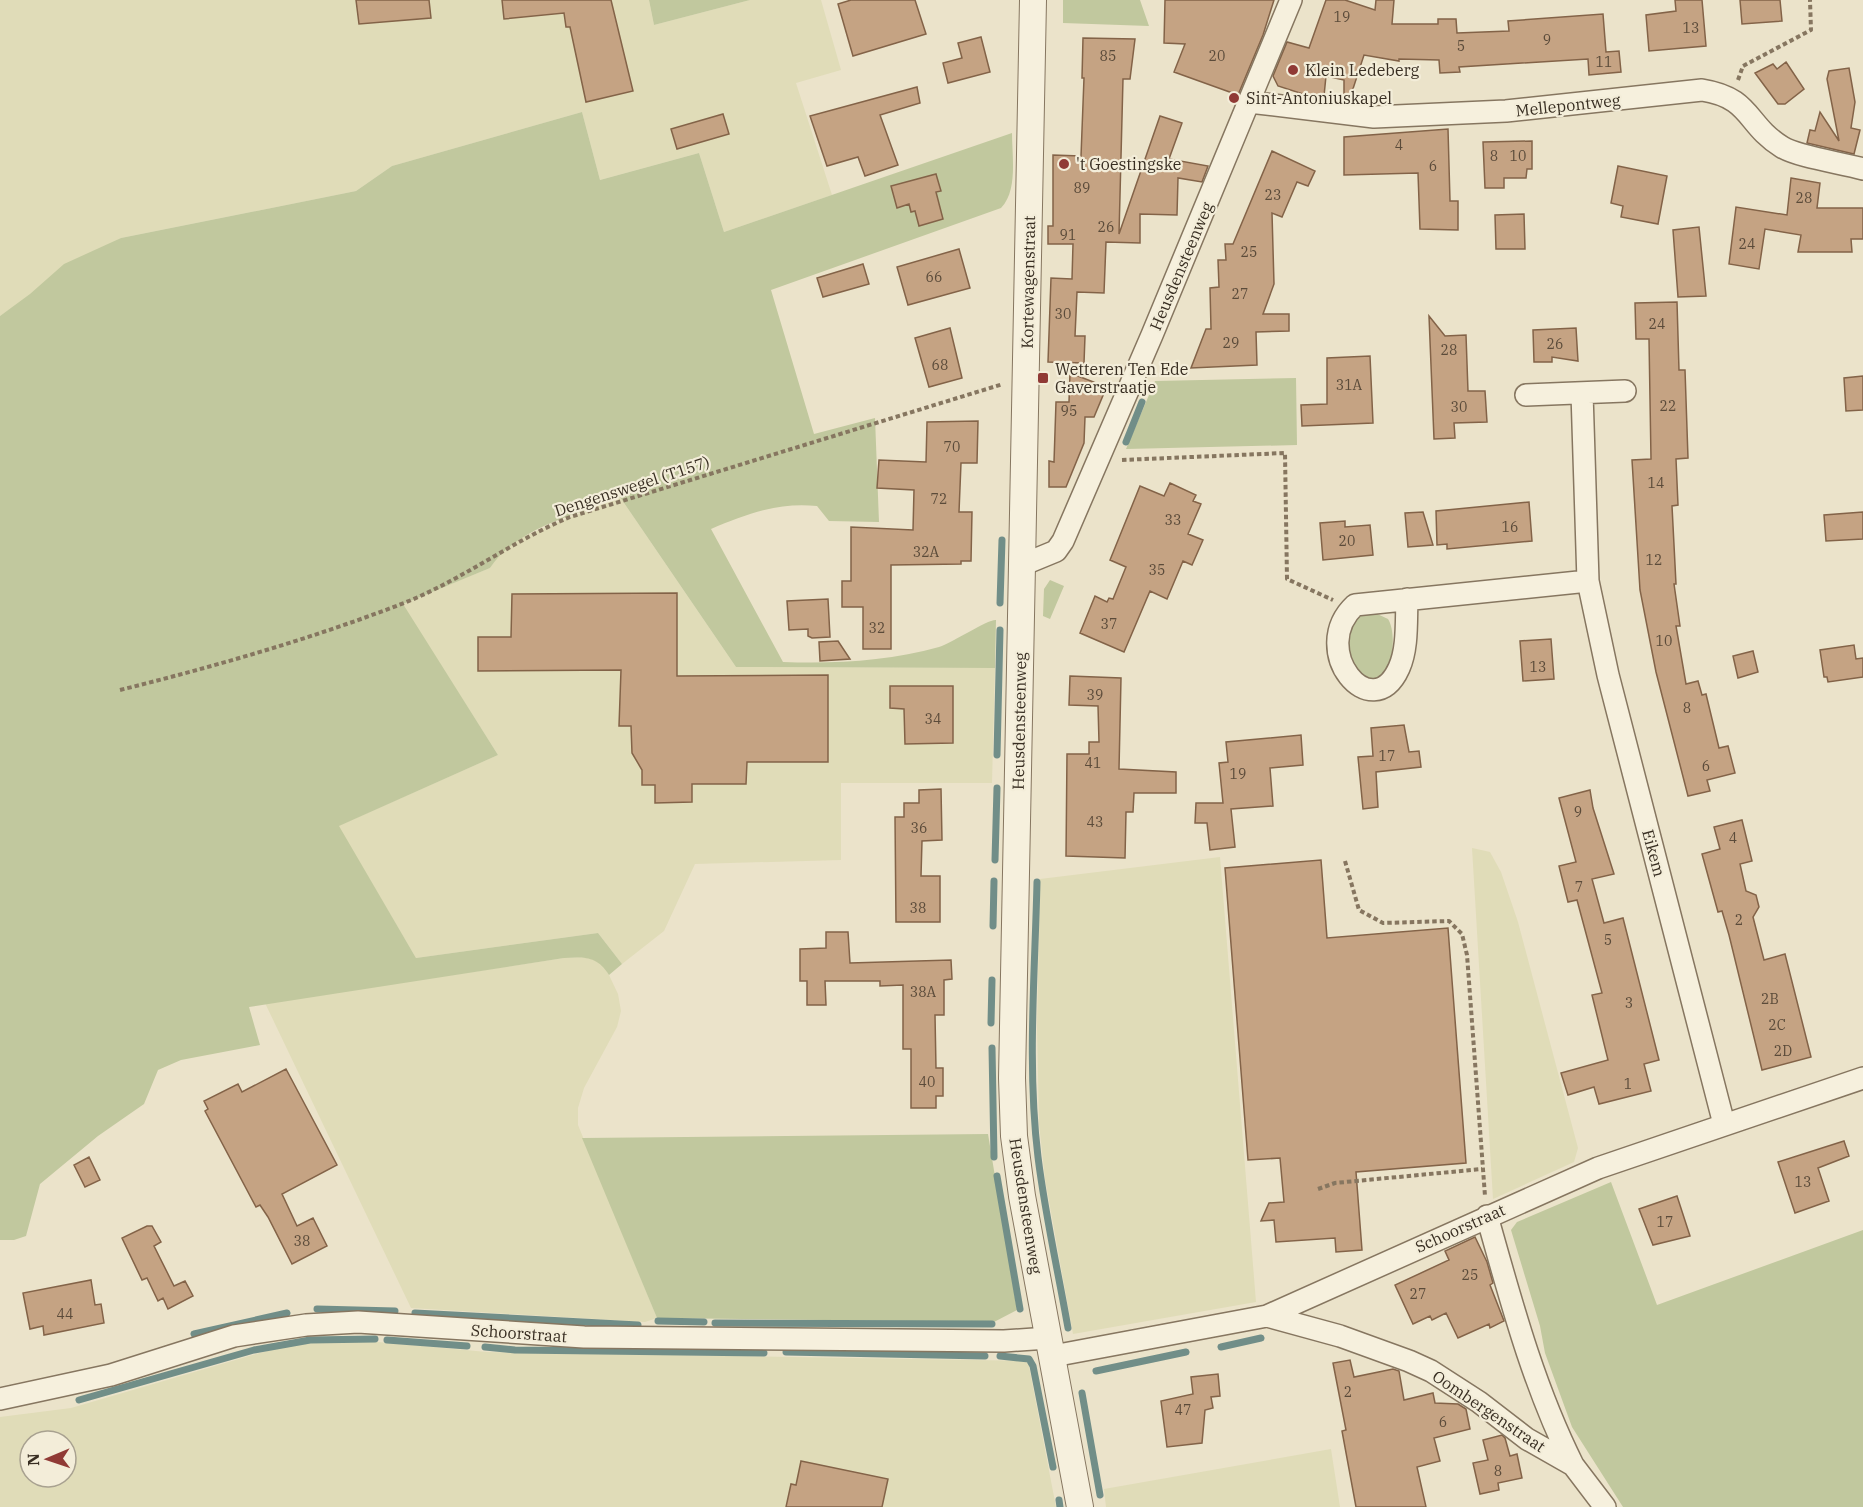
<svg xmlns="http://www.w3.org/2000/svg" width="1863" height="1507" font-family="'IBM Plex Serif',serif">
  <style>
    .farmland { fill: #e0dcb8; fill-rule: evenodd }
    .green { fill: #c1c89e }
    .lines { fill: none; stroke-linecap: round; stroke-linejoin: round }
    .stream { stroke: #718e88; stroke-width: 7 }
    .building { fill: #c5a383; stroke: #836348; stroke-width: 1.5 }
    .minor-casing { stroke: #867660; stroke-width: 24 }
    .tertiary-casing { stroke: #867660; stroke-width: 28 }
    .path { stroke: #867660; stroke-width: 4; stroke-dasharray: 4.5 3; stroke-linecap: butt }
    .minor { stroke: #f6f0dd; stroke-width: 21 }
    .tertiary { stroke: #f6f0dd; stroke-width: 26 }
    .poi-dot { fill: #903a35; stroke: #f3edd9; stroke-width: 2 }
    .labels { text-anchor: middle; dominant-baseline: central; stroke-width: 4.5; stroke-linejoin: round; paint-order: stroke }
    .number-label { font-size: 14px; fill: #5b4b3a }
    .poi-label { font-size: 16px; fill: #382e22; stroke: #f3edd9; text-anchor: start }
    .street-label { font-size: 16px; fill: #382e22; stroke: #f3edd9 }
  </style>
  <rect width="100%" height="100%" fill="#ebe3ca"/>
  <path class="farmland" d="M0,0h649l5,25 96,-25h71l20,70 -45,13 36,112 -108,37 -25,-79 -99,27 -18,-68 -190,54 -36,25 -235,47 -25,13 -96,65z
    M620,497l116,170 259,1 -3,115h-151v77l-146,4 -31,67 -42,33 -24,-31 -182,25 -78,-132 160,-71 -96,-151 88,-36 8,-12 22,-18z
    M1472,848l18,4 11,20 17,50 60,226 -4,14 -81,37z
    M1220,857l36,445 -183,32 -28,-155 -6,-55 -2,-97 3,-148z
    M590,957l12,6 7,12 9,19 3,17 -4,16 -33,61 -6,20v17l79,193 -12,4 -234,-14 -146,-305 299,-45z
    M326,1341h41l120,11 541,9 28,146h-1056v-90l71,-9 185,-54 34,-9zM30,1441h36v36h-36z
    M1331,1449l9,58h-234l-2,-18z"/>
  <path class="green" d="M649,0h101l-96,25z
    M1063,0h77l9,26 -86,-3z
    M582,112l18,68 99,-27 25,79 288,-99c0,23 6,58 -11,75l-230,82 43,144 61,-16 4,104 -50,-1 -12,-15c-39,-4 -70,8 -106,23l72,133c52,2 106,-1 156,-15 15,-5 49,-28 57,-27l-1,48 -259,-1 -116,-170c-44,18 -103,30 -130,71l-87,36 95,151 -159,71 77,132 182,-25 24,31 -13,11c-12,-19 -24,-18 -45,-17l-315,49 11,38 -79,15 -23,10 -14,34 -46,32 -58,48 -14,52 -12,4h-14v-924l30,-22 34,-30 57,-26 235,-47 36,-25z
    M1296,378l1,67 -171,4 29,-68z
    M1050,580l14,6 -14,33 -7,-3 1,-27z
    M1373,612l15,7c8,12 6,46 -6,56 -4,3 -9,3 -14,4l-16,-12c-3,-25 -12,-50 21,-55z
    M988,1134l29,176 -23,12 -337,-4 -75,-180z
    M1611,1182l46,123 206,-75v277h-240l-51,-80 -27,-74 -5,-27 -29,-96 6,-8z"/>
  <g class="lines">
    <path class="stream" d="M1126,442l16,-40
      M1000,603l2,-63
      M997,755l3,-125
      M995,860l2,-72
      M1037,882c-2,91 -10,184 1,275 7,57 20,114 30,171
      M993,926l1,-45
      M991,1023l1,-43
      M992,1048l2,109
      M997,1176l23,133
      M317,1309l78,2
      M415,1313l223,12
      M658,1321l46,1
      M715,1323l277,1
      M194,1334l93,-21
      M387,1340l80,6
      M485,1347l30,3 249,3
      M1221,1347l40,-9
      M786,1352l199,4
      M1000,1356l29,3 4,7 20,101
      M1096,1371l90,-19
      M1082,1393l18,102
      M79,1400l175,-50 56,-10 65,-1
      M1059,1500l1,7"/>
  </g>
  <path class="building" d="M356,0h73l2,18 -72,6z
    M502,0h109l22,91 -47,11 -16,-75h-4l-2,-14 -60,6z
    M851,0h64l11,34 -73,22 -15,-52z
    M1165,0h109l-11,35 -25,60 -64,-23 11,-28 -21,-1z
    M1326,0h19l30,10 1,-10h18l-2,24h46v-5h18l1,14 52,-2 -1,-10 95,-7 3,38 13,-1 2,21 -32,3 -1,-16 -129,8 1,5 -20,1 -1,-13 -40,-1v2l-35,-6 -15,46h-5v-21l-18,-4 -2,20 -18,-1 -28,-9 -5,-10 14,-34 22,6z
    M1675,0h27l4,46 -57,5 -3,-36 30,-4z
    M1740,0h40l2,21 -40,3z
    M981,37l9,35 -42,11 -5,-20 19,-5 -4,-15z
    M1083,38l52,1 -5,40h-7l-4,155 41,-118 22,7 -13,36 39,7 -6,16 -24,-4 -1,37 -37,-1v29l-34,-1 -2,51 -27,-1 -2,44h10l-1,27 -36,-1 3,-84 21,1 1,-35h-25v-18h5v-71l28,1 3,-78h-2z
    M1786,62l18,27 -19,15h-7l-23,-31 18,-9 4,5z
    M1849,68l6,34 -4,26 9,2 -6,24 -47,-11 3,-13 5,1 5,-19 19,29 -12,-62 2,-8z
    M917,87l3,16 -40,12 18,50 -33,11 -7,-19 -31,9 -17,-50z
    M723,114l6,20 -52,15 -6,-20z
    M1448,129l2,72h8v29l-38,-1 -2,-56 -74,2v-38z
    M1532,141v28h-5l-1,9h-22v10h-19l-2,-46z
    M1272,151l43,20 -7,15 -11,-4 -15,35 -10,-4 2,71 -11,30h26v17l-33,1 1,33 -66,3 15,-39h5l-1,-41 9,-1 -1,-27h8l-1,-16h8z
    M1618,166l49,10 -9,48 -37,-7 2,-11 -12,-3z
    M936,174l5,17 -5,1 7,27 -24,7 -4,-15 -4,1 -2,-8 -12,4 -6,-22z
    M1791,178l29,5 -3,25h46v31h-12l1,13h-54l3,-17 -36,-6 -6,40 -30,-5 7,-57 51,8z
    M1524,214l1,35h-29l-1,-34z
    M1699,227l7,69 -28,1 -5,-67z
    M959,249l11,39 -62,17 -11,-38z
    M863,264l6,20 -46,13 -6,-19z
    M1677,302l2,68h6l3,88 -12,1 2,46 -6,1 4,78h-2l6,42h-4l10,58 12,-3 4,14 4,-1 13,54 9,-2 7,27 -28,7 3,11 -22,5 -32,-124 -16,-82 -8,-130 19,-1 -2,-120h-13l-1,-36z
    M1429,316l16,20 21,-1 2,56h17l2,31 -33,1 1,15 -21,1z
    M950,328l12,50 -33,9 -14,-49z
    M1576,328l2,33 -26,-4v5h-18l-1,-32z
    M1370,356l3,67 -71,3 -1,-21 26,-1v-46z
    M1070,373l34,13v7l-10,24h-9l-1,26 -18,44h-17v-26l5,1 2,-60h13z
    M1863,376v34l-17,1 -2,-33z
    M978,421l-1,42h-16l-2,49h13l-1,49h-10v3l-70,1v84h-28v-42h-21v-26h9v-54l62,3 1,-40 -37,-2 2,-28 47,2 1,-40z
    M1170,483l26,12 -3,6 8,3 -13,30 15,6 -11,25 -9,-4 -16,38 -17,-8 -26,61 -44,-19 15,-37 12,6 2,-4 4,1 13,-32 -16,-7 30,-74 24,10z
    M1529,502l3,39 -85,8v-5l-10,1 -1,-34z
    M1423,512l10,33 -25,2 -3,-34z
    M1863,512v27l-37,2 -2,-26z
    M1345,521v6l25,-2 3,30 -50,5 -3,-37z
    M677,593v83l151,-1v87h-81l-1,22h-54v18l-37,1v-18h-13v-15l-10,-17 -1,-27h-12l2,-56 -143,1v-34h33l1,-43z
    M828,599l2,38 -18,1 -4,-2v-7l-19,1 -2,-29z
    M1551,639l3,40 -31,2 -3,-40z
    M838,641l12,18 -30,2 -1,-19z
    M1854,645l2,14 7,-1v19l-35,5 -1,-5h-3l-4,-27z
    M1753,651l5,21 -20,6 -5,-22z
    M1070,676l51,2 -2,91 57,3v21h-42l-1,19h-7l-1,46 -59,-2 1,-102h22v-12h10l-1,-36 -29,-1z
    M890,686h63v57l-48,1 -1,-35 -14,-1z
    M1404,725l5,27 10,-1 2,16 -45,5 2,35 -15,2 -5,-52 15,-1 -2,-28z
    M1301,735l2,30 -33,3 3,38 -42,3 4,38 -25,3 -3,-27h-12l1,-20h27l-4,-40 9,-1 -2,-20z
    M941,789l1,51 -20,1 -1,35h19v46h-44l-1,-105h9v-14h15v-13z
    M1590,790l3,18 21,66 -22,5 12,44 19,-5 36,142 -15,4 7,27 -52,13 -5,-17 -26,8 -7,-22 47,-13 -16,-65 10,-2 -25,-93 -9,2 -9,-36 17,-4 -17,-64z
    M1742,820l10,41 -12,3 6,27 10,4 3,12 -6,10 11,43 21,-6 26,103 -49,13 -33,-135 -7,-24 -4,1 -16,-58 18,-5 -6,-22z
    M1321,860l6,78 121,-10 18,235 -110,9 6,78 -26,2 -1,-14 -59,4 -2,-22 -13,1 8,-18 15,-1 -4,-44 -32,2 -23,-292z
    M826,932h22l2,31 101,-3 1,19 -8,1v35h-9l1,53h7v28h-7v12h-25v-59h-8v-64l-23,1v-5h-55l1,24h-19v-24h-7v-32l26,-1z
    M286,1069l51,96 -55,29 15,32 16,-8 14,28 -35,18 -24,-47 -8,-12 -4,2 -51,-96 3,-2 -4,-8 34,-17 4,8z
    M1844,1141l5,15 -31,12 11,33 -34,12 -17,-51z
    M89,1157l11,23 -15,7 -11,-22z
    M1677,1196l13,40 -37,9 -14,-36z
    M147,1226h5l9,16 -7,4 20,40 11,-5 8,15 -25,13 -5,-11 -5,3 -11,-23 -5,2 -20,-42z
    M1475,1237l12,25 6,21 -3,2 14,36 -14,7 -1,-4 -31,14 -12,-25 -14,7 -2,-4 -17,8 -18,-39 54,-25 -4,-9z
    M91,1280l4,25 6,-1 3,19 -60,12 -1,-9 -13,3 -7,-36z
    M1350,1360l4,17 39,-8 6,2 5,29 29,-7 2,10 23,1 8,5 4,20 -36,9 6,23 -23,6 9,40h-70l-14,-76 4,-1 -13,-67z
    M1218,1374l2,22 -9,1 2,11 -8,2 -3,33 -35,4 -6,-46 32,-7 -2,-17z
    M1502,1435l3,3 5,18 7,-2 5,24 -24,5 1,7 -19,4 -7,-31 15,-3 -5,-20z
    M801,1461l87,18 -6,28h-96l5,-23 5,1z"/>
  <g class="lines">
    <g class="minor-casing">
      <path id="minor" d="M1249,102l125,15 132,-6 196,-21c50,8 43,34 80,57 16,10 61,16 81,22
        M1582,393l6,188 20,94 116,449
        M1526,395l99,-4
        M1022,565l34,-14 7,-10 89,-206 139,-335
        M1407,599c-1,22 1,49 -8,69 -27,60 -92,-18 -44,-63l233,-24
        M1487,1216c24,85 46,169 86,249
        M1267,1316l73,20 69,25 22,10 48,31 48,37 46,26 32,42
        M1053,1356l214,-40 331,-148 265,-90
        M0,1399l111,-24 123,-39 72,-11 52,-3 226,15 420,4 44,-3"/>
    </g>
    <g class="tertiary-casing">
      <path id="tertiary" d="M1033,0l-21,1078 2,58 8,60 58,311"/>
    </g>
    <path class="path" d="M1738,80l5,-14 68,-36 -1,-30
      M1122,460l163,-7 2,126 46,21
      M120,690c96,-24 191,-51 284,-87 58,-23 108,-62 166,-86l433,-133
      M1345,861l14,49 24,13 66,-2 13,13 5,21 18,241
      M1318,1189l17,-6 147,-14"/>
    <use href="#minor" class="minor"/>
    <use href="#tertiary" class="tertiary"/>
  </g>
  <g class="poi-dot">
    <circle cx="1293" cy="70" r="6"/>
    <circle cx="1234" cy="98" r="6"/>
    <circle cx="1064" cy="164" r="6"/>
    <rect x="1037" y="372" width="12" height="12" rx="3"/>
  </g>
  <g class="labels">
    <g class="number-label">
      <text x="1342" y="17">19</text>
      <text x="1691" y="28">13</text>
      <text x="1547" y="40">9</text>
      <text x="1461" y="46">5</text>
      <text x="1108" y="56">85</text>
      <text x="1217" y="56">20</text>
      <text x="1604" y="62">11</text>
      <text x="1399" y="145">4</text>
      <text x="1494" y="156">8</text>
      <text x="1518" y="156">10</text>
      <text x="1433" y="166">6</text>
      <text x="1082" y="188">89</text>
      <text x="1273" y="195">23</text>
      <text x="1804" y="198">28</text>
      <text x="1106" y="227">26</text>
      <text x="1068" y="235">91</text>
      <text x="1747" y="244">24</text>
      <text x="1249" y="252">25</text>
      <text x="934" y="277">66</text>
      <text x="1240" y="294">27</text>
      <text x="1063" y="314">30</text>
      <text x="1657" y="324">24</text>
      <text x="1231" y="343">29</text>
      <text x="1555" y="344">26</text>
      <text x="1449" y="350">28</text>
      <text x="940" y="365">68</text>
      <text x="1349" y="385">31A</text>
      <text x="1668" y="406">22</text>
      <text x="1459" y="407">30</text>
      <text x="1069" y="411">95</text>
      <text x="952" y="447">70</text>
      <text x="1656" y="483">14</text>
      <text x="939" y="499">72</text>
      <text x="1173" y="520">33</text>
      <text x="1510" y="527">16</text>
      <text x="1347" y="541">20</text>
      <text x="926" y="552">32A</text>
      <text x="1654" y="560">12</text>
      <text x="1157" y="570">35</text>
      <text x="1109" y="624">37</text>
      <text x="877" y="628">32</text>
      <text x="1664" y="641">10</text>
      <text x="1538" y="667">13</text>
      <text x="1095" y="695">39</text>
      <text x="1687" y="708">8</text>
      <text x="933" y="719">34</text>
      <text x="1387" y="756">17</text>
      <text x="1093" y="763">41</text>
      <text x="1706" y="766">6</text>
      <text x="1238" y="774">19</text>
      <text x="1578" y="812">9</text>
      <text x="1095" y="822">43</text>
      <text x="919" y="828">36</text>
      <text x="1733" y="838">4</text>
      <text x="1579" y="887">7</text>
      <text x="918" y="908">38</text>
      <text x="1739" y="920">2</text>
      <text x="1608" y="940">5</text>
      <text x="923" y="992">38A</text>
      <text x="1770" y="999">2B</text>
      <text x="1629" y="1003">3</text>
      <text x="1777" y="1025">2C</text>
      <text x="1783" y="1051">2D</text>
      <text x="927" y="1082">40</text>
      <text x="1628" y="1084">1</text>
      <text x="1803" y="1182">13</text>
      <text x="1665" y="1222">17</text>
      <text x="302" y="1241">38</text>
      <text x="1470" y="1275">25</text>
      <text x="1418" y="1294">27</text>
      <text x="65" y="1314">44</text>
      <text x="1348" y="1392">2</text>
      <text x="1183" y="1410">47</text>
      <text x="1443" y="1422">6</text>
      <text x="1498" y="1471">8</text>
    </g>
    <g class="poi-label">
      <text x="1305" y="70">Klein Ledeberg</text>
      <text x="1246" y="98">Sint-Antoniuskapel</text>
      <text x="1076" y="164">'t Goestingske</text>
      <text x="1055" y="369">Wetteren Ten Ede<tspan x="1055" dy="18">Gaverstraatje</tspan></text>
    </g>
    <g class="street-label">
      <text transform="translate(1568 105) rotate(-6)">Mellepontweg</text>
      <text transform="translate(1181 266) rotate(-67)">Heusdensteenweg</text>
      <text transform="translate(1028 282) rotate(-89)">Kortewagenstraat</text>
      <text transform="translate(632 486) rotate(-18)">Dengenswegel (T157)</text>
      <text transform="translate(1019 721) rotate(-89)">Heusdensteenweg</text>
      <text transform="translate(1654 853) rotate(75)">Eikem</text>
      <text transform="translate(1026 1206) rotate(81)">Heusdensteenweg</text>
      <text transform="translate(1460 1228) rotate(-24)">Schoorstraat</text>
      <text transform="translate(519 1333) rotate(4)">Schoorstraat</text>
      <text transform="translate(1489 1411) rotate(34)">Oombergenstraat</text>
    </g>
  </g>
  <g transform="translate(48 1459) rotate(268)"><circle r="28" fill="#f3edd9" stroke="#a8a190" stroke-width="1.5"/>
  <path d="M0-4.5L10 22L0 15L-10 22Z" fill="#903a35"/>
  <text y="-9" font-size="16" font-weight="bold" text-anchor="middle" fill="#382e22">N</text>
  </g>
</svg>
